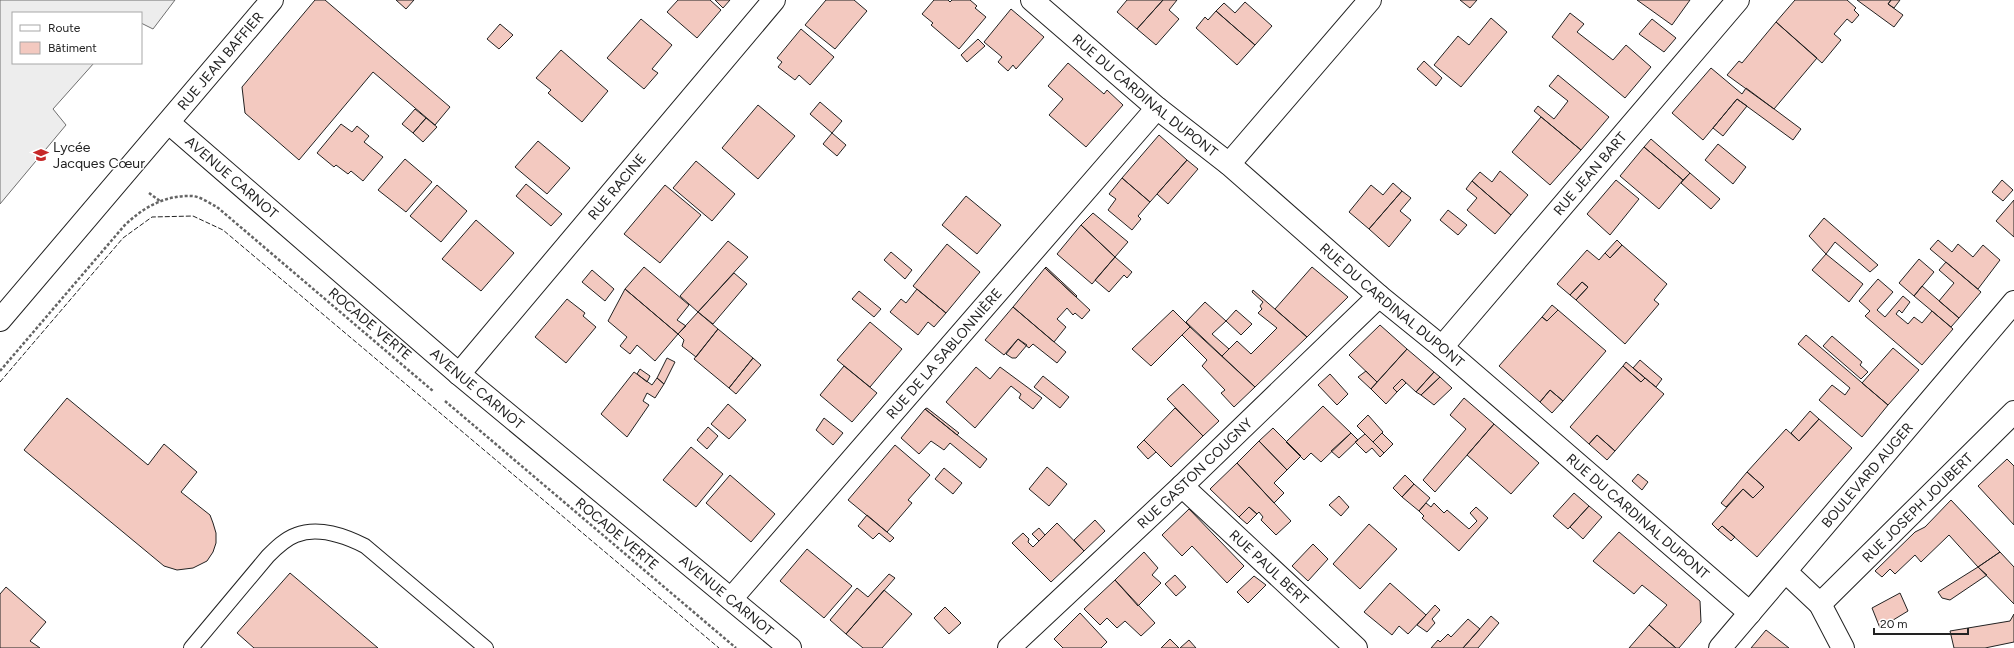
<svg xmlns="http://www.w3.org/2000/svg" width="2014" height="648" font-family="Figtree,sans-serif">
  <style>
    .parking { fill: #ededed; stroke: #6f6f6f }
    .building { fill: #f3c9c0; stroke: #222 }
    .lines { fill: none; stroke-linecap: round; stroke-linejoin: round }
    .service-casing { stroke: #222; stroke-width: 16 }
    .minor-casing { stroke: #222; stroke-width: 24 }
    .tertiary-casing { stroke: #222; stroke-width: 24 }
    .secondary-casing { stroke: #222; stroke-width: 24 }
    .primary-casing { stroke: #222; stroke-width: 24 }
    .path { stroke: #646464; stroke-width: 2.5; stroke-dasharray: 3 2; stroke-linecap: butt }
    .service { stroke: #fff; stroke-width: 14 }
    .minor { stroke: #fff; stroke-width: 22 }
    .tertiary { stroke: #fff; stroke-width: 22 }
    .secondary { stroke: #fff; stroke-width: 22 }
    .primary { stroke: #fff; stroke-width: 22 }
    .fence { stroke: #222; stroke-width: 1; stroke-dasharray: 5 2; stroke-linecap: butt }
    .labels { text-anchor: middle; dominant-baseline: central; stroke-width: 3; stroke-linejoin: round; paint-order: stroke }
    .street-label { font-size: 14px; fill: #222; stroke: #fff }
    .poi-label { font-size: 14px; fill: #222; stroke: #fff; text-anchor: start }
  </style>
  <rect width="100%" height="100%" fill="#fff"/>
  <path class="parking" d="M0,0h175l-22,29 -12,-6v-10h-128v50h81l-41,46 13,16 -66,79z"/>
  <path class="building" d="M315,0h10l125,107 -15,18 -62,-53 -74,88 -54,-47 -3,-26z
    M396,0h18l-8,9z
    M678,0h32l11,10 -24,28 -30,-26z
    M715,0h15l-7,8z
    M826,0h28l13,11 -32,38 -30,-24z
    M934,0h14l2,2 2,-2h18l7,6 -2,2 11,9 -27,32 -28,-24 2,-2 -11,-9z
    M1127,0h36l-26,29 -20,-17z
    M1163,0h14l-8,10 10,9 -23,26 -19,-16z
    M1460,0h17l-7,8z
    M1637,0h53l-18,25z
    M1795,0h52l9,8 -2,2 5,5 -7,8 -5,-4 -13,15 7,6 -19,23 -46,-41z
    M1857,0h34l-3,4 15,11 -9,12z
    M1891,0h9l-6,8 -6,-4z
    M1245,2l27,24 -17,19 -39,-34 8,-8 11,10z
    M1011,9l33,28 -28,32 -3,-4 -5,6 -10,-9 4,-5 -18,-15z
    M1216,11l39,34 -18,20 -41,-37 9,-11 3,3z
    M1570,13l14,11 -7,8 36,28 13,-15 25,22 -26,31 -73,-61z
    M1491,18l16,14 -46,55 -27,-22 24,-29 11,9z
    M641,19l31,26 -20,24 6,4 -14,16 -37,-31z
    M1652,19l24,19 -12,14 -25,-18z
    M1776,22l41,36 -43,51 -47,-34 12,-14 3,2z
    M500,24l13,11 -14,14 -12,-10z
    M801,29l33,28 -24,28 -11,-10 -4,5 -17,-13 4,-5 -5,-4z
    M978,39l7,7 -18,16 -6,-7z
    M561,50l47,41 -26,31 -34,-29 3,-3 -15,-12z
    M1424,61l18,17 -6,8 -19,-17z
    M1068,63l36,31 3,-4 16,15 -37,42 -37,-32 14,-16 -15,-13z
    M1711,68l31,26 4,-6 55,41 -8,11 -56,-41 -34,41 -31,-27z
    M1558,75l51,42 -28,33 -47,-39 4,-5 16,13 14,-18 -19,-15z
    M1737,99l10,7 -24,30 -10,-8z
    M820,102l22,19 -10,12 -22,-19z
    M758,105l37,31 -37,43 -36,-31z
    M415,109l11,9 -13,15 -11,-9z
    M1541,117l40,33 -31,35 -38,-33z
    M426,118l11,9 -14,15 -10,-9z
    M341,124l11,8 5,-6 12,10 -5,6 19,15 -20,24 -12,-10 -3,3 -12,-9 -2,2 -17,-14z
    M832,133l14,12 -9,11 -14,-12z
    M1159,135l28,25 -37,42 -28,-24z
    M1651,139l39,34 -7,7 -39,-33z
    M538,141l32,27 -23,26 -32,-27z
    M1718,144l28,23 -13,17 -28,-24z
    M1644,147l39,33 -24,29 -39,-33z
    M405,159l27,23 -26,30 -28,-22z
    M1187,160l11,9 -30,35 -11,-10z
    M696,161l39,33 -23,27 -39,-33z
    M1500,171l28,24 -17,20 -39,-34 8,-9 12,10z
    M1690,173l30,26 -9,10 -30,-26z
    M1122,178l28,24 -12,14 3,3 -9,11 -24,-20 8,-11 -7,-5z
    M1616,180l23,19 -29,36 -23,-21z
    M2002,180l11,10 -10,11 -11,-9z
    M1472,181l39,34 -16,19 -28,-24 10,-12 -11,-9z
    M1393,183l9,8 -33,38 -20,-17 22,-27 12,10z
    M526,184l36,30 -11,12 -35,-30z
    M437,185l30,26 -26,31 -31,-26z
    M665,185l36,30 -41,48 -36,-29z
    M1402,191l9,7 -11,13 11,9 -22,27 -20,-18z
    M966,196l35,29 -24,29 -35,-29z
    M2014,200v37l-18,-16z
    M1448,210l19,15 -9,10 -18,-15z
    M1093,213l35,29 -13,15 -34,-32z
    M1824,218l54,47 -8,7 -35,-30 -9,12 -17,-18z
    M476,220l38,33 -33,38 -39,-32z
    M1081,225l34,32 -23,27 -35,-30z
    M1617,240l5,5 -12,13 -5,-5z
    M1938,240l14,12 6,-8 15,13 10,-12 17,15 -22,29 -48,-40z
    M728,241l20,16 -50,55 -18,-16z
    M947,244l33,28 -34,41 -33,-27z
    M1622,245l45,39 -13,16 5,4 -34,40 -49,-44 12,-13 -6,-5 -12,13 -13,-11 30,-34 12,10 6,-7 5,5z
    M891,252l21,18 -7,9 -21,-19z
    M1826,254l37,30 -14,18 -37,-32z
    M1115,257l17,15 -5,6 -3,-3 -15,17 -14,-12z
    M1919,259l15,13 -20,24 -15,-13z
    M1946,262l35,30 -22,26 -20,-17 15,-18 -15,-13z
    M644,267l45,38 -12,15 9,6 -8,8 -53,-45z
    M1046,267l31,29 -1,1 -31,-29z
    M1312,267l36,30 -41,40 -32,-28z
    M1045,268l45,42 -8,9 -7,-6 -2,2 -6,-7 -10,11 9,8 -12,15 -41,-35z
    M592,270l22,19 -9,12 -23,-19z
    M734,273l13,11 -34,40 -15,-12z
    M1878,279l15,13 -16,18 8,7 18,-21 7,6 -8,11 -3,-3 -3,4 12,10 6,-7 8,6 10,-12 21,18 -31,36 -57,-49 5,-5 -11,-10z
    M1582,282l6,5 -12,13 -6,-5z
    M1922,286l37,32 -8,9 -37,-31z
    M625,289l53,45 -23,27 -18,-16 -7,9 -10,-8 7,-9 -19,-16z
    M917,289l29,24 -12,14 -6,-5 -10,13 -28,-23 11,-13 5,4z
    M1253,290l54,47 -52,50 -33,-31 15,-15 14,13 26,-26 -19,-15 4,-4 -2,-3 3,-4 -11,-10z
    M859,291l22,18 -7,8 -22,-18z
    M567,299l18,14 -2,3 13,11 -30,36 -31,-26z
    M1205,302l21,19 -14,13 17,15 -7,7 -36,-34z
    M1552,305l6,5 -11,11 -5,-4z
    M1013,307l53,45 -9,11 -24,-19 -4,4 -11,-9 -14,16 -19,-15z
    M1173,310l17,17 -39,39 -19,-17z
    M1236,310l16,14 -11,11 -15,-14z
    M1558,310l48,41 -43,50 -13,-11 -10,12 -41,-36 43,-49 5,4z
    M698,312l20,17 -22,28 -14,-11 2,-6 -6,-6z
    M870,322l32,27 -32,38 -33,-27z
    M1380,325l27,24 -30,33 -28,-27z
    M1190,327l65,60 -21,20 -13,-14 4,-3 -23,-24 5,-6 -25,-25z
    M718,329l35,29 -24,30 -35,-29z
    M1806,335l82,70 -26,32 -43,-37 13,-15 13,10 5,-7 -52,-44z
    M1832,336l30,26 -2,3 8,7 -7,7 -38,-33z
    M1018,339l9,6 -11,13h-4l-6,-4z
    M1893,348l26,22 -31,35 -26,-22z
    M1407,349l27,23 -18,20 -14,-13 -9,9 4,4 -11,12 -15,-15z
    M667,358l8,4 -11,22 -7,-6z
    M753,358l8,7 -25,29 -7,-6z
    M1640,360l22,19 -6,8 -23,-19z
    M1626,362l19,16 -4,4 -18,-16z
    M844,366l33,27 -25,29 -32,-27z
    M1623,366l18,16 4,-4 19,16 -49,57 -18,-16 -8,9 -19,-17z
    M976,367l14,12 10,-12 42,31 -9,11 -14,-11 2,-4 -10,-8 -36,42 -29,-26z
    M640,369l10,7 -3,6 -10,-8z
    M1366,371l11,11 -6,7 -13,-12z
    M634,372l18,13 5,-7 7,6 -9,14 -8,-5 -4,8 6,4 -22,32 -26,-23z
    M1434,372l6,5 -19,18 -5,-3z
    M1330,374l18,20 -11,11 -19,-20z
    M1043,376l26,21 -9,11 -26,-21z
    M1440,377l12,11 -18,17 -13,-10z
    M1402,379l4,4 -9,9 -4,-4z
    M1183,384l36,37 -16,15 -36,-37z
    M1550,390l13,11 -11,12 -12,-11z
    M67,398l81,67 16,-21 33,28 -16,20 29,23 3,8 3,10v10l-3,9 -6,9 -14,7 -16,2 -13,-4 -140,-116z
    M1464,398l30,26 -59,68 -12,-12 43,-51 -16,-14z
    M728,404l18,16 -17,19 -18,-15z
    M1323,406l28,27 -30,29 -10,-9 -7,7 -18,-18z
    M927,408l32,25 -2,2 -32,-26z
    M1175,408l28,28 -32,31 -27,-27z
    M925,409l62,50 -7,9 -30,-25 -6,7 -13,-9 -12,13 -18,-16z
    M1810,411l9,8 -20,22 -8,-8z
    M1368,415l15,17 -10,10 -16,-16z
    M824,418l19,15 -10,12 -17,-15z
    M1819,419l33,29 -95,109 -35,-31 -4,4 -6,-6 31,-35 10,9 11,-11 -17,-15 39,-43 13,12z
    M1494,424l45,39 -28,31 -44,-39z
    M708,427l10,9 -11,13 -10,-9z
    M1273,428l28,28 -14,14 -28,-29z
    M1351,433l7,7 -19,18 -8,-7z
    M1382,433l11,11 -9,9 -11,-11z
    M1365,434l19,19 -4,4 -8,-9 -6,5 -11,-11z
    M1597,435l18,16 -8,9 -18,-16z
    M1144,440l12,12 -8,7 -11,-12z
    M1259,441l28,29 -13,13 10,10 -10,10 -37,-40z
    M895,445l35,30 -22,25 4,3 -25,29 -39,-32z
    M691,447l32,27 -27,33 -33,-27z
    M2007,459l7,7v59l-36,-39z
    M1237,463l54,58 -15,14 -15,-15 2,-3 -4,-5 -2,2 -8,-7 -10,10 -29,-28z
    M1047,467l20,17 -18,22 -20,-17z
    M944,468l18,15 -9,11 -18,-15z
    M1747,472l17,15 -11,11 -10,-9 -17,18 -5,-4z
    M1638,474l10,8 -6,8 -10,-9z
    M730,475l45,39 -24,28 -45,-39z
    M1405,475l9,9 -12,13 -9,-9z
    M1414,484l16,14 -11,13 -17,-14z
    M1574,493l15,13 -21,23 -15,-13z
    M1339,496l10,11 -8,9 -12,-11z
    M1951,500l49,52 -22,15 -29,-32 -28,27 -6,-7 -20,19 -5,-5 -8,8 -7,-6 40,-39 10,-5z
    M1426,503l5,4 3,-4 10,10 3,-3 22,19 8,-8 -7,-8 6,-6 12,11 -29,33 -37,-33 2,-2 -5,-5z
    M1589,506l13,11 -19,22 -13,-12z
    M1249,507l8,7 -10,10 -8,-7z
    M1189,509l55,57 -17,17 -35,-37 -10,10 -20,-21z
    M867,515l27,23 -4,4 -11,-9 -6,6 -15,-13z
    M1095,520l10,11 -21,20 -10,-11z
    M1057,523l27,28 -33,31 -39,-39 11,-10 6,6 -1,3 5,5z
    M1369,524l28,25 -37,40 -27,-25z
    M1722,526l13,11 -4,4 -13,-11z
    M1039,528l6,7 -6,6 -7,-7z
    M1619,532l81,69 1,21 -22,26h-3l-27,-23 18,-20 -25,-20 -8,9 -41,-33z
    M1313,544l15,15 -20,22 -16,-15z
    M807,549l45,37 -28,32 -44,-37z
    M1144,552l14,16 -6,7 9,8 -23,23 -23,-26z
    M2000,552l14,15v37l-36,-37z
    M1978,567l9,8 -37,25 -8,-2 -4,-6z
    M290,573l88,75h-124l-17,-15z
    M889,574l6,4 -49,56 -16,-14 27,-32 11,9z
    M1175,575l11,12 -10,9 -11,-12z
    M1254,576l12,9 -18,18 -11,-11z
    M1115,580l40,43 -14,13 -16,-15 -8,7 -10,-10 -7,7 -16,-16z
    M1390,583l36,32 -18,19 -9,-8 -7,9 -28,-23z
    M6,587l40,35 -16,19 10,7h-40v-54z
    M884,590l28,24 -30,34h-19l-17,-14z
    M1900,593l8,18 -28,17 -8,-20z
    M1435,605l5,5 -8,9 3,4 -8,9 -10,-7z
    M945,607l16,16 -12,11 -15,-16z
    M1080,613l27,29 -6,6h-38l-9,-9z
    M2014,614v28l-29,6h-31l-4,-17 60,-10z
    M1491,616l8,7 -21,25h-15z
    M1468,619l12,10 -17,19h-32l7,-8 2,2 8,-8 3,3z
    M1649,625l27,23h-47z
    M1766,630l23,18h-38z
    M1170,639l9,9h-18z
    M1189,640l7,8h-16z"/>
  <g class="lines">
    <g class="service-casing">
      <path id="service" d="M191,648l77,-92c8,-8 17,-17 28,-21 23,-9 49,1 69,11l121,102"/>
    </g>
    <g class="minor-casing">
      <g id="minor">
        <path id="s1" d="M1032,0l125,108 72,56 150,132 63,51 308,266"/>
        <path d="M1229,164l141,-164"/>
        <path id="s2" d="M1442,347l296,-347"/>
        <path id="s3" d="M459,374l315,-374"/>
        <path id="s4" d="M1182,486l174,162"/>
        <path d="M1786,572l34,32 23,44"/>
        <path id="s5" d="M731,599l426,-491"/>
        <path id="s6" d="M1820,604l194,-192"/>
        <path id="s7" d="M1009,648l173,-162 197,-190"/>
      </g>
    </g>
    <g class="tertiary-casing">
      <g id="tertiary">
        <path id="s8" d="M1720,648l294,-346"/>
      </g>
    </g>
    <g class="secondary-casing">
      <g id="secondary">
        <path id="s9" d="M169,123l290,251 331,274"/>
      </g>
    </g>
    <g class="primary-casing">
      <g id="primary">
        <path id="s10" d="M0,320l272,-320"/>
      </g>
    </g>
    <path class="path" d="M149,193l11,8
      M0,371l124,-145c18,-18 41,-31 67,-30 9,0 18,7 26,11l216,184
      M445,401l291,247"/>
    <use href="#service" class="service"/>
    <use href="#minor" class="minor"/>
    <use href="#tertiary" class="tertiary"/>
    <use href="#secondary" class="secondary"/>
    <use href="#primary" class="primary"/>
    <path class="fence" d="M0,382l123,-144 29,-21 41,-1 30,14 496,418"/>
  </g>
  <defs>
    <g id="school-bare" transform="scale(1.2)"><path d="M0-5L7-2L0 1L-7-2ZM-4 1L0 2.5L4 1V4Q0 6-4 4Z" fill="#c62828" stroke="#fff" stroke-width="2.5" paint-order="stroke"/></g>
  </defs>
  <g fill-rule="evenodd">
    <use href="#school-bare" x="41" y="155"/>
  </g>
  <g class="labels">
    <g class="street-label">
      <text stroke="none"><textPath href="#s10" startOffset="340">RUE JEAN BAFFIER</textPath></text>
      <text stroke="none"><textPath href="#s1" startOffset="148">RUE DU CARDINAL DUPONT</textPath></text>
      <text stroke="none"><textPath href="#s2" startOffset="228">RUE JEAN BART</textPath></text>
      <text stroke="none"><textPath href="#s9" startOffset="83">AVENUE CARNOT</textPath></text>
      <text stroke="none"><textPath href="#s3" startOffset="245">RUE RACINE</textPath></text>
      <text stroke="none"><textPath href="#s1" startOffset="472">RUE DU CARDINAL DUPONT</textPath></text>
      <text transform="translate(370 324) rotate(40)">ROCADE VERTE</text>
      <text stroke="none"><textPath href="#s5" startOffset="325">RUE DE LA SABLONNIÈRE</textPath></text>
      <text stroke="none"><textPath href="#s9" startOffset="407">AVENUE CARNOT</textPath></text>
      <text stroke="none"><textPath href="#s7" startOffset="255">RUE GASTON COUGNY</textPath></text>
      <text stroke="none"><textPath href="#s8" startOffset="227">BOULEVARD AUGER</textPath></text>
      <text stroke="none"><textPath href="#s6" startOffset="137">RUE JOSEPH JOUBERT</textPath></text>
      <text stroke="none"><textPath href="#s1" startOffset="796">RUE DU CARDINAL DUPONT</textPath></text>
      <text transform="translate(617 534) rotate(40)">ROCADE VERTE</text>
      <text stroke="none"><textPath href="#s4" startOffset="119">RUE PAUL BERT</textPath></text>
      <text stroke="none"><textPath href="#s9" startOffset="731">AVENUE CARNOT</textPath></text>
    </g>
    <g class="poi-label">
      <text x="53" y="147">Lycée<tspan x="53" dy="16">Jacques Cœur</tspan></text>
    </g>
  </g>
  <rect x="12" y="12" width="130" height="52" fill="#ffffff" stroke="#a7a7a7"/>
  <rect x="20" y="25" width="20" height="6" fill="#ffffff" stroke="#a7a7a7"/>
  <text x="48" y="32" font-size="12" fill="#222222">Route</text>
  <rect x="20" y="42" width="20" height="12" fill="#f3c9c0" stroke="#a7a7a7"/>
  <text x="48" y="52" font-size="12" fill="#222222">Bâtiment</text>
  <path d="M1874 628v6h94v-6" fill="none" stroke="#222222" stroke-width="2"/>
  <text x="1880" y="628" font-size="12" fill="#222222" stroke="#ffffff" stroke-width="3" paint-order="stroke">20 m</text>
</svg>
